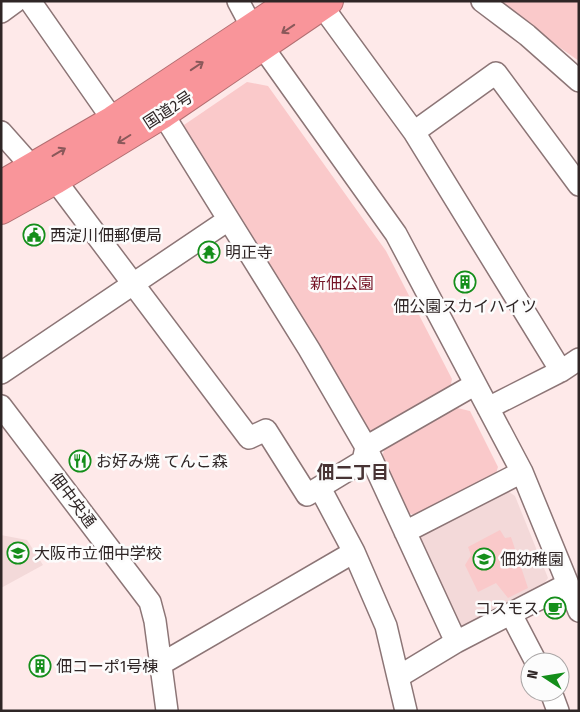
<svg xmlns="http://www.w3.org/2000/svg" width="580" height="712" font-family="'Fira Sans Condensed','Noto Sans JP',sans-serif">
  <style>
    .built { fill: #f3d9d9 }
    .green { fill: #fac9ca }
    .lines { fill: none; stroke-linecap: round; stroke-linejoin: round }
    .minor-casing { stroke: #8c7576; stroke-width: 24 }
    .highway-casing { stroke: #b26e71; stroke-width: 30 }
    .minor { stroke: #fff; stroke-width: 21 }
    .highway { stroke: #f9959a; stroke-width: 28 }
    .oneway { stroke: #8a585a }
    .labels { text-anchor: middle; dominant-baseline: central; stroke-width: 5; stroke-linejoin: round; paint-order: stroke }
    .street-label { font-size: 16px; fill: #2f2626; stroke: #fcfcfc }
    .poi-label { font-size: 16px; fill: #2f2626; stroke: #fcfcfc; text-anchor: start }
    .park-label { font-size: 16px; fill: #741325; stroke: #fcfcfc }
    .neighbourhood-label { font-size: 18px; font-weight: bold; fill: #473334; stroke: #fcfcfc }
  </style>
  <rect width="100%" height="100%" fill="#fee9e9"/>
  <path class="built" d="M506,490l9,6 33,82 -8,11 -73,39 -12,-4 -35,-84 2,-9z
    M1,535l26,5 16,25 -42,23z"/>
  <path class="green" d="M494,1h85v60z
    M247,82l21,4 118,165 66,128 -2,10 -75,44 -10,-3 -184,-303z
    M453,407l17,4 28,56 -3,9 -81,39 -8,-3 -25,-50 4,-16z
    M500,530l5,8 6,-1 17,51 -20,10 -12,-15 -18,9 -13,-27 6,-10 -3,-8z"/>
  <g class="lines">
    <g class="minor-casing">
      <path id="minor" d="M30,1l83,119
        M238,1l24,45 134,188 126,238 57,139
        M482,1l45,34 52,46
        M322,6l92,126 147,239
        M1,12l15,-11
        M163,114l146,235 57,98 90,195
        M1,132l32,36
        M414,132l82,-59 83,112
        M55,180l194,258 17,-8 41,65 56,-34 3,-14 108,-62
        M1,373l227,-153
        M1,406l149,196 5,19 12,90
        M488,408l73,-37 18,-12
        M320,488l34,64 32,74 20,85
        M405,532l117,-60
        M511,614l25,48
        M161,664l193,-112
        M398,677l58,-35 112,-58
        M551,692l7,19"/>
    </g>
    <g class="highway-casing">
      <path id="highway" d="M1,185l112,-65 179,-119
        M1,210l54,-30 108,-66 166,-113"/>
    </g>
    <use href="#minor" class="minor"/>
    <use href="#highway" class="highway"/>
  </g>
  <defs><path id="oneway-shaft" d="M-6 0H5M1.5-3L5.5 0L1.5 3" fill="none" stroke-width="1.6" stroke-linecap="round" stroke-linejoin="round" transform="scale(1.25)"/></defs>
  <g class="oneway">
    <use href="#oneway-shaft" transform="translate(288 29) rotate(146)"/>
    <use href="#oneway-shaft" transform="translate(197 66) rotate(-34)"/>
    <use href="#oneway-shaft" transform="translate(124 139) rotate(148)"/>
    <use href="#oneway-shaft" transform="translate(59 152) rotate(-31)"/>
  </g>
  <defs>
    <g id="civic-ring" transform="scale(1.125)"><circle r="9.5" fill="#fcfcfc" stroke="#148e1a" stroke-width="1.5"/><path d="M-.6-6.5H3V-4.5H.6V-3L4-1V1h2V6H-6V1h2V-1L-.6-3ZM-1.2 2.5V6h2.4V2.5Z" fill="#148e1a"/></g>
    <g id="temple-ring" transform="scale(1.125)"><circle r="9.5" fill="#fcfcfc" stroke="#148e1a" stroke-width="1.5"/><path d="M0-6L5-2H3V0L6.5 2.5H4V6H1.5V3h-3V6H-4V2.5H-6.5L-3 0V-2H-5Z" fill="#148e1a"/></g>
    <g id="building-ring" transform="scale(1.125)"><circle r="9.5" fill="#fcfcfc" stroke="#148e1a" stroke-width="1.5"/><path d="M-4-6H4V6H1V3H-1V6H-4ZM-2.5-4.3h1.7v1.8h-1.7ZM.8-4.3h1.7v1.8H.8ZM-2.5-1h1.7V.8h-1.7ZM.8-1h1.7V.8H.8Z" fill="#148e1a"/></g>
    <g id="restaurant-ring" transform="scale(1.125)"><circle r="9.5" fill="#fcfcfc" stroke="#148e1a" stroke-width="1.5"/><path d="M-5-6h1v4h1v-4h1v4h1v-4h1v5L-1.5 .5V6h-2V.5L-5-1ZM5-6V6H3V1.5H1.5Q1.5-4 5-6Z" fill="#148e1a"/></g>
    <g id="school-ring" transform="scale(1.125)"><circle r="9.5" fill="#fcfcfc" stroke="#148e1a" stroke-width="1.5"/><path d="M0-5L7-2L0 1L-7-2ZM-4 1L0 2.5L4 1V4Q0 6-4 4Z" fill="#148e1a"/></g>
    <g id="cafe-ring" transform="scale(1.125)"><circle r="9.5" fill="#fcfcfc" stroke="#148e1a" stroke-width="1.5"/><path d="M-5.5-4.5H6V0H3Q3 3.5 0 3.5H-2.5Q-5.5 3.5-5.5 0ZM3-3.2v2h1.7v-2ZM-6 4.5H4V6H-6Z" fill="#148e1a"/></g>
  </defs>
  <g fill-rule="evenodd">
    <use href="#civic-ring" x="34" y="235"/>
    <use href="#temple-ring" x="209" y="252"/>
    <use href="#building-ring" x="465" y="282"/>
    <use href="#restaurant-ring" x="80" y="461"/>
    <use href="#school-ring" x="18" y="553"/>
    <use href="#school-ring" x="484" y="559"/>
    <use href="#cafe-ring" x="555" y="608"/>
    <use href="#building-ring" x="40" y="666"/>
  </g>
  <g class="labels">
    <g class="street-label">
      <text transform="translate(168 110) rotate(-33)">国道2号</text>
      <text transform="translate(73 500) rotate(53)">佃中央通</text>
    </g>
    <g class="poi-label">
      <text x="50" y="235">西淀川佃郵便局</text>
      <text x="225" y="252">明正寺</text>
      <text x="465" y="306" text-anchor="middle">佃公園スカイハイツ</text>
      <text x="96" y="461">お好み焼 てんこ森</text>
      <text x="34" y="553">大阪市立佃中学校</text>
      <text x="500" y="559">佃幼稚園</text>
      <text x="539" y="608" text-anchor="end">コスモス</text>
      <text x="56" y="666">佃コーポ1号棟</text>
    </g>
    <g class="park-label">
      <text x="342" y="283">新佃公園</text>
    </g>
    <g class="neighbourhood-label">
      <text x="353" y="473">佃二丁目</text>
    </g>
  </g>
  <rect width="580" height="712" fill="none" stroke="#2f2626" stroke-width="5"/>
  <g transform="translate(545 677) rotate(282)"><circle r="24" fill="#fcfcfc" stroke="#aaa6a6"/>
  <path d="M0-4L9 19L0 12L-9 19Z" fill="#148e1a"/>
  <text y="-8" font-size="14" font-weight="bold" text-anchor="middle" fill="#2f2626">N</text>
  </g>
</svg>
